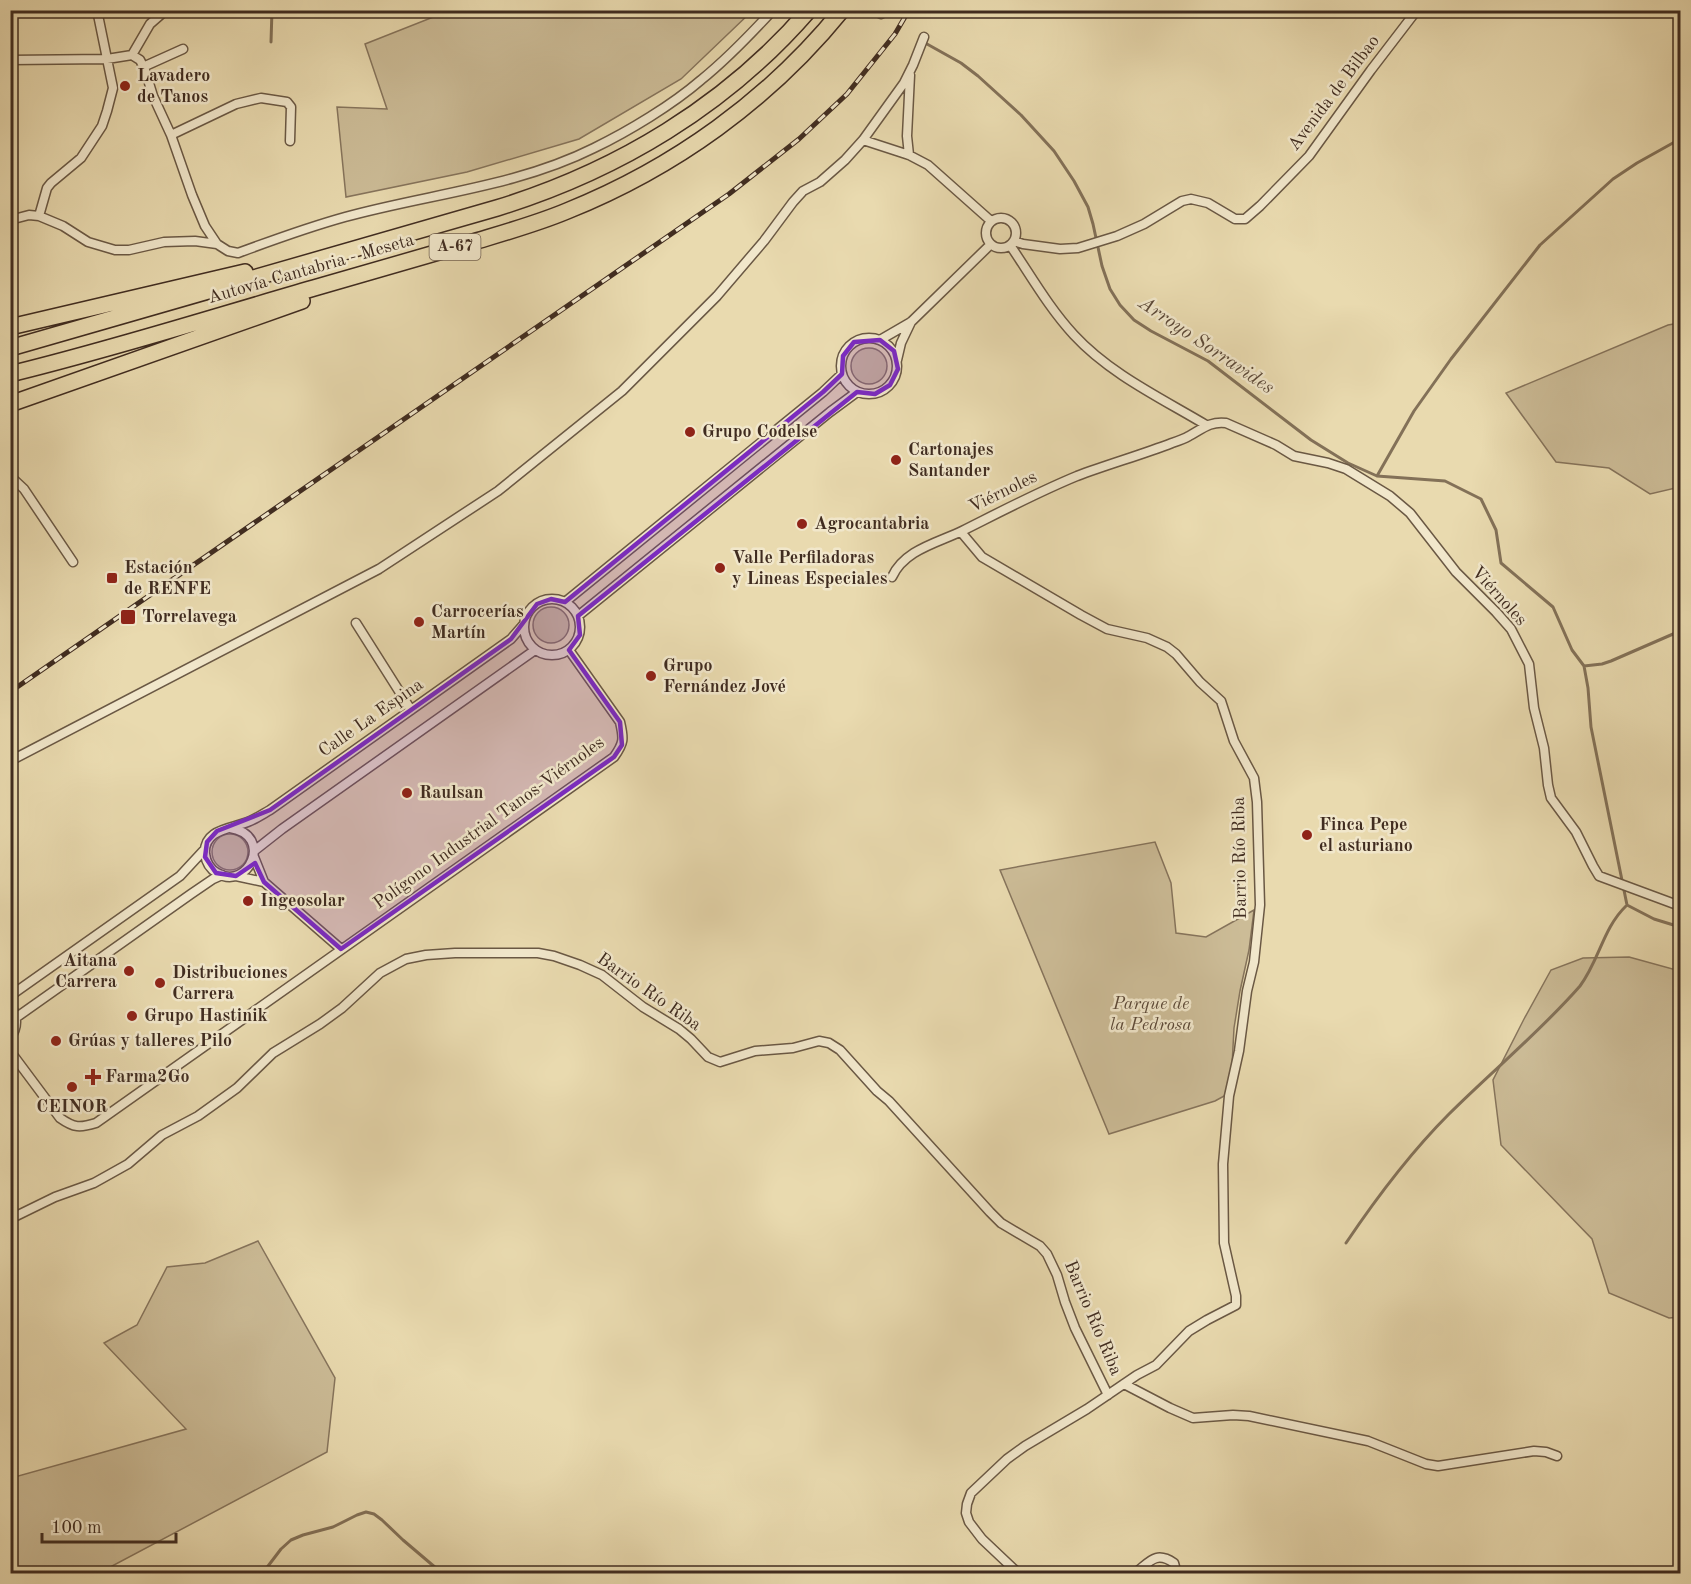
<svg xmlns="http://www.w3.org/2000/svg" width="1691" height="1584" font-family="'Old Standard TT',serif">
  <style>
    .green { fill: #ccbc97; stroke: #86745c; stroke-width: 1.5 }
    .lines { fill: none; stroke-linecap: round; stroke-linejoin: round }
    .stream { stroke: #837158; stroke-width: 3 }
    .minor-casing { stroke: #6a5844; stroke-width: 11 }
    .motorway-casing { stroke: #402c20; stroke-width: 18 }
    .minor { stroke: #f1e7cb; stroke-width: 8 }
    .motorway { stroke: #e9daaf; stroke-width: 15 }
    .rail-casing { stroke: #402c20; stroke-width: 5 }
    .rail { stroke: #f1e7cb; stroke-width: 3; stroke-dasharray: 9; stroke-linecap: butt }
    .marked { fill: #7b2cbf; fill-opacity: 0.2; stroke: #7b2cbf; stroke-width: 4.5; stroke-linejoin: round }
    .poi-dot { fill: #8f2418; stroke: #f1e7cb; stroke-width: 2 }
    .labels { text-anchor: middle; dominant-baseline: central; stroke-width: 5; stroke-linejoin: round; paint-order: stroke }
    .shield { fill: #f1e7cb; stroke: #756453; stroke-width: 1.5 }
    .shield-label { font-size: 16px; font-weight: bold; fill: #402c20 }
    .poi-label { font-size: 18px; font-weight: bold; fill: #402c20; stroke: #f1e7cb; text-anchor: start }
    .street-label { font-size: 18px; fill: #402c20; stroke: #f1e7cb }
    .park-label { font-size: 18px; font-style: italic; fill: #5c4938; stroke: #f1e7cb }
    .water-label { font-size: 20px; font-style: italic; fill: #5c4938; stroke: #f1e7cb }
  </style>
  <rect width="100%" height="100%" fill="#e9daaf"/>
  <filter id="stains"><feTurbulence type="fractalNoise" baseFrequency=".00333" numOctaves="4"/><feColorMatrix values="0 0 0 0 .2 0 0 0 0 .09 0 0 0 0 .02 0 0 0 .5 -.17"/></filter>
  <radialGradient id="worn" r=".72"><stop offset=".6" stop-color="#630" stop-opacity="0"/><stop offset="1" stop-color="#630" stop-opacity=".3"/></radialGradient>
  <path class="green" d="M451,10h300l1,1 -71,68 -102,60 -112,33 -121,25 -9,-90 50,2 -22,-65z
    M1680,323v164l-30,7 -41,-26 -53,-6 -50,-69 162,-68z
    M851 366a18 18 0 1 1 36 0a18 18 0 1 1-36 0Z
    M533 625a18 18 0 1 1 36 0a18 18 0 1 1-36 0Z
    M212 852a18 18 0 1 1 36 0a18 18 0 1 1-36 0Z
    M1155,842l16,41 5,50 30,4 48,-27 -5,40 -9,41 -6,37 -2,38 -6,29 -11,6 -106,33 -109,-264z
    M1629,957l51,14v346l-11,1 -60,-25 -17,-54 -91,-94 -8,-65 31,-61 27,-49 32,-12z
    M258,1241l77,137 -8,74 -228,121h-88v-95l175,-49 -82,-86 33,-18 30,-58 38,-4z"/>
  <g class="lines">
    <path class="stream" d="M271,42l1,-32
      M927,44l34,19 17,13 43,39 33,36 20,30 14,26 5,17 9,42 8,23 10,16 14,15 17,11 57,30 103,79 37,23 29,13 68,5 36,18 15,31 5,33 52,44 19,43 12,16 4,22 3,39 36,178
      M1377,476l37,-65 37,-52 89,-114 73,-66 24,-16 43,-24
      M1584,666l18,-2 9,-3 69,-30
      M1627,905l27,14 26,8
      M1346,1243c31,-46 64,-90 103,-129 43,-43 91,-82 131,-128 19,-25 23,-58 46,-80
      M262,1574l19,-25 10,-9 12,-5 30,-8 24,-12 9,-3 8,2 8,6 21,20 40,34
      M1147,1574l12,-7 7,1 5,6"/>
    <g class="minor-casing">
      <path id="minor" d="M874,10l7,4
        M132,55l18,-31 16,-14
        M10,60l97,-1 25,-4 8,5 5,10 8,26 18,39 21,60 13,31 12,18 11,7 10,2c35,-13 71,-26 107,-36 83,-23 171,-30 249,-69 35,-17 78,-43 107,-68 26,-21 49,-45 72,-70
        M143,67l40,-18
        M171,135l65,-31 25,-6 26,4 4,5 -1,34
        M863,140l46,15 19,10 63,56
        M909,155l-2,-19 3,-61
        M39,216l24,10 25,16 27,8h14l35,-8 31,-1 22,3
        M986 233a15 15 0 1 1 30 0a15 15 0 1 1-30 0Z
        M10,220l19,-5 10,1 8,-28 4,-5 30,-25 21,-32 5,-15 6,-23 -16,-78
        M1014,241l9,3 37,5 18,-1 39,-12 27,-12 38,-23 9,-2 17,4 27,16h10l15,-13 49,-50 62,-86 46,-60
        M1010,245c21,31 39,63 64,90 36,39 87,63 132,90
        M841 366a28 28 0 1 1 56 0a28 28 0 1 1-56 0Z
        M880,340l31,-18 79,-77
        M897,360l4,-17 10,-21
        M10,476l14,13 49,73
        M961,532l21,25 99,58 26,14 40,9 20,9 9,7 24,28 21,19 13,40 20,37 3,24 3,103 -6,57 -7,29 -8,60 -10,45 -6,68 1,79 12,53v9l-29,15 -18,11 -33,34 -19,10 -50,34 -62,37 -18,13 -36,34 -4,11 -1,9 3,9 13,17 37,35
        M892,577c12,-27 45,-34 70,-46 38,-19 76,-39 115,-55 32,-12 64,-21 95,-33 6,-2 12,-4 17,-7 13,-7 21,-15 37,-13l50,22 18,11 34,7 18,6 44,27 20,17 46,59 40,40 15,17 18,35 5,44 10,40 4,37 3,13 25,34 17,34 6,10 81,30
        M524 627a28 28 0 1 1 56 0a28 28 0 1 1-56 0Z
        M565,602l258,-210 19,-18
        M578,616l252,-204 27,-20
        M356,623l55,87
        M10,761l369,-192 119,-78 124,-100 95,-95 47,-55 29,-39 10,-11 17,-9 25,-22 18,-20 41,-57 9,-18 11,-28
        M230,828c45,7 18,64 -13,45 -7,-4 -11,-11 -12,-19 -2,-26 28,-25 45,-33 7,-3 13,-7 20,-11l241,-171 13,-15
        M254,851l28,-22 253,-179
        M254,857l10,25 77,67
        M236,876l28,6
        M10,996l170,-120 25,-27
        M10,1004c8,13 8,23 0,35
        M17,1017l174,-123 22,-15 9,-4
        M10,1051l50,67c14,10 20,10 36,5l518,-366c10,-14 10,-18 6,-35l-51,-72
        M10,1219l45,-22 39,-14 34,-19 34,-29 36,-19 39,-28 36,-35 47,-29 22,-16 38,-35 26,-14 20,-4 29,-2h83l16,3 26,9 22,10 41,32 36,22 12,10 17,18 12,5 35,-11 38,-3 26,-7 10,2 11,7 37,41 12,10 101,111 11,11 39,23 7,8 10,21 8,27 10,26 33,67
        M1124,1384l46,24 23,10 40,-3 16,1 119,25 58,23 12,2 96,-15 12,1 11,4
        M1134,1574c15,-11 21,-24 40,-11l3,11"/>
    </g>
    <g class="motorway-casing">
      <path id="motorway" d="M10,327l235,-55
        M10,348l487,-140c120,-37 229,-102 312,-198
        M10,374c103,-25 203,-57 304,-86 52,-15 104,-30 156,-45 33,-10 66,-19 97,-32 107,-43 202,-111 275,-201
        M10,404l292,-103"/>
    </g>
    <use href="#minor" class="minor"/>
    <use href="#motorway" class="motorway"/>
    <g class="rail-casing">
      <path id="rail" d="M10,692l719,-498 70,-55 48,-45 48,-60 14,-24"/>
    </g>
    <use href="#rail" class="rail"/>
  </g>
  <path class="marked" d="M880,340l14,11 4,18 -8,16 -15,9 -18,-2 -279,224 2,19 -11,15 51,72 2,23 -8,12 -273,192 -77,-67 -9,-19 -19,13 -20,-3 -11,-16 2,-15 10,-11 53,-21 241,-171 26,-35 14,-5 14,3 258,-210 19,-18 1,-18 11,-14z"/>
  <g class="poi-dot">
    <circle cx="125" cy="86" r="6"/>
    <circle cx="690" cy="432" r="6"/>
    <circle cx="896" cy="460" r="6"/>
    <circle cx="802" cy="524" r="6"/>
    <circle cx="720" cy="568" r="6"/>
    <rect x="106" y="572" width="12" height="12" rx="3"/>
    <rect x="120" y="609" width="16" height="16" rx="3"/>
    <circle cx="419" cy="622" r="6"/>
    <circle cx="651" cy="676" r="6"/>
    <circle cx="407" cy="793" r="6"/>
    <circle cx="1307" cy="835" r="6"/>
    <circle cx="248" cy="901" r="6"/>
    <circle cx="129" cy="971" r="6"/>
    <circle cx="160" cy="983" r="6"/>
    <circle cx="132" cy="1016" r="6"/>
    <circle cx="56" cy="1041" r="6"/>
    <path d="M90 1068h6v6h6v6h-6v6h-6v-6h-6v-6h6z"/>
    <circle cx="72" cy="1087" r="6"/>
  </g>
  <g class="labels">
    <rect class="shield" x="429.5" y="234" width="51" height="26" rx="4.5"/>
    <g class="shield-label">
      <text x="455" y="247">A-67</text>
    </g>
    <g class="poi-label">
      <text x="137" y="76">Lavadero<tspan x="137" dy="21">de Tanos</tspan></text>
      <text x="702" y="432">Grupo Codelse</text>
      <text x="908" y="450">Cartonajes<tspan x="908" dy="21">Santander</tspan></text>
      <text x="814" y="524">Agrocantabria</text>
      <text x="732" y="558">Valle Perfiladoras<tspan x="732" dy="21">y Lineas Especiales</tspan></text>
      <text x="124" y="568">Estación<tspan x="124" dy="21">de RENFE</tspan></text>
      <text x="431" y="612">Carrocerías<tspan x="431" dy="21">Martín</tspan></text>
      <text x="142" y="617">Torrelavega</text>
      <text x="663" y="666">Grupo<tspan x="663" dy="21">Fernández Jové</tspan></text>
      <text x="419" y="793">Raulsan</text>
      <text x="1319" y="825">Finca Pepe<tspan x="1319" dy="21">el asturiano</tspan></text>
      <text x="260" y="901">Ingeosolar</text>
      <text x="117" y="961" text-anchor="end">Aitana<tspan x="117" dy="21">Carrera</tspan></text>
      <text x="172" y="973">Distribuciones<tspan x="172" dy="21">Carrera</tspan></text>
      <text x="144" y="1016">Grupo Hastinik</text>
      <text x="68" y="1041">Grúas y talleres Pilo</text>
      <text x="105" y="1077">Farma2Go</text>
      <text x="72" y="1107" text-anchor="middle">CEINOR</text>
    </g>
    <g class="street-label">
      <text transform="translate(1334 93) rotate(-53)">Avenida de Bilbao</text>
      <text transform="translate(311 269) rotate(-16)">Autovía Cantabria - Meseta</text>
      <text transform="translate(1003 492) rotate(-26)">Viérnoles</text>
      <text transform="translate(1499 596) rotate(48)">Viérnoles</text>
      <text transform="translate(371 718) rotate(-35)">Calle La Espina</text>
      <text transform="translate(489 823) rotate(-36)">Polígono Industrial Tanos-Viérnoles</text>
      <text transform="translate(1240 858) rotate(-91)">Barrio Río Riba</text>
      <text transform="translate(649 992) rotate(35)">Barrio Río Riba</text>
      <text transform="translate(1093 1318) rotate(67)">Barrio Río Riba</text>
    </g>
    <g class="park-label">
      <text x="1151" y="1004">Parque de<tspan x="1151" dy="21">la Pedrosa</tspan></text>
    </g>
    <g class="water-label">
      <text transform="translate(1206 346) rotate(34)">Arroyo Sorravides</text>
    </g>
  </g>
  <rect width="1691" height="1584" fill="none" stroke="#e9daaf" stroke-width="36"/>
  <rect x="12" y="12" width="1667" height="1560" fill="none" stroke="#402c20" stroke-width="3"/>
  <rect x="18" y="18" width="1655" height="1548" fill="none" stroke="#402c20" stroke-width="1.5"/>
  <path d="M42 1533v9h134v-9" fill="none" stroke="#402c20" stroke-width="3"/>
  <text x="51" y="1533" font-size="18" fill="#402c20" stroke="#f1e7cb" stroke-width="4.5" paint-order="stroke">100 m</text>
  <rect width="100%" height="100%" filter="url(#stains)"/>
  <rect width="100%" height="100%" fill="url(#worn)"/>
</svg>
